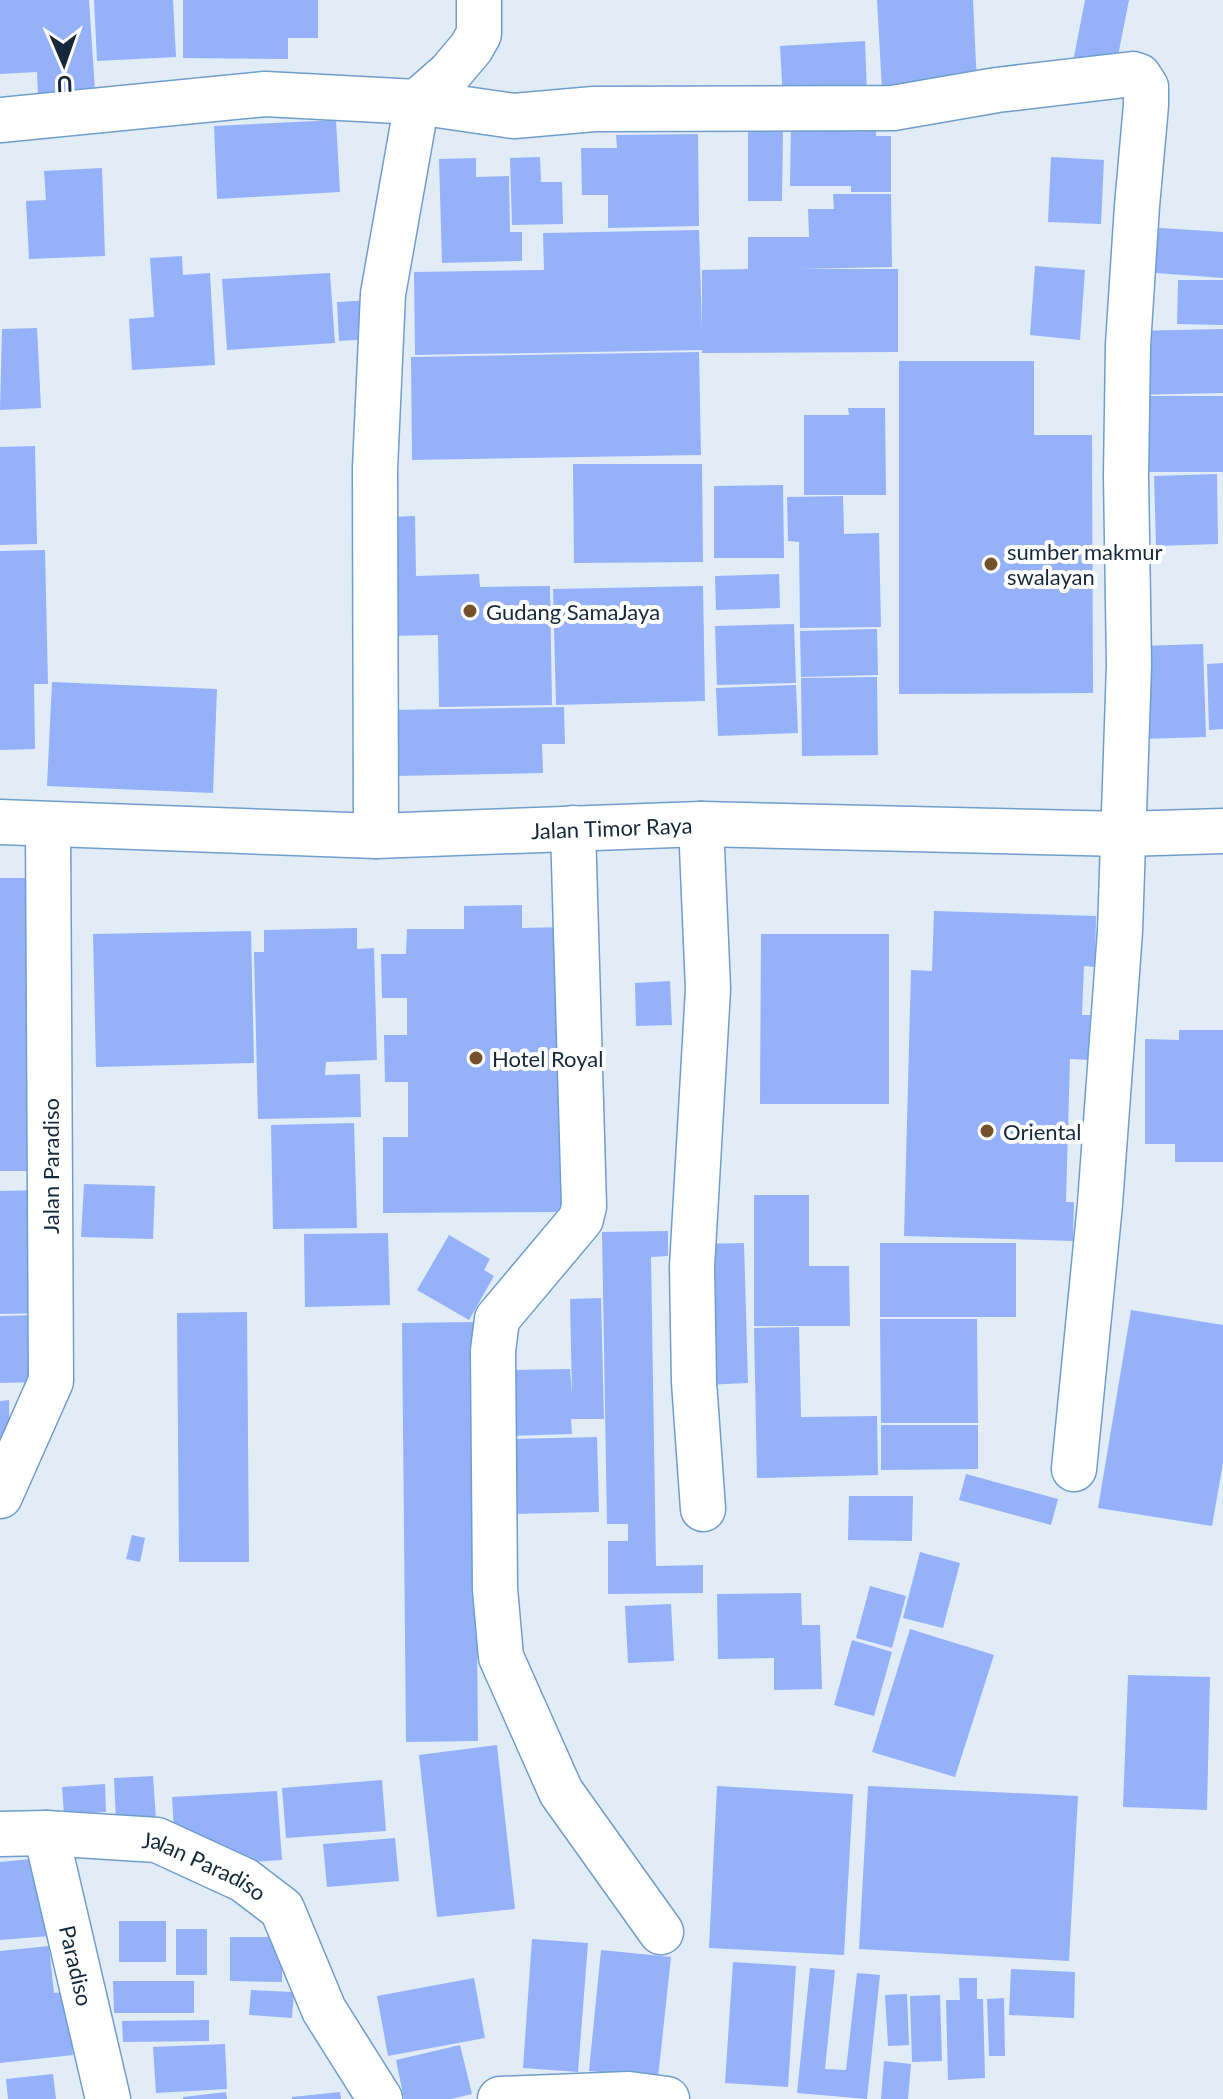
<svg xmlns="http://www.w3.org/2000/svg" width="1223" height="2099" font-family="Lato,sans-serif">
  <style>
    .building { fill: #95b1f9 }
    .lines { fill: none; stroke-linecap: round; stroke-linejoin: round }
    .minor-casing { stroke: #6f9ecc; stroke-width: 47 }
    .highway-casing { stroke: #6f9ecc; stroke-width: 47 }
    .minor { stroke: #fff; stroke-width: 44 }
    .highway { stroke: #fff; stroke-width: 44 }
    .poi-dot { fill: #74512a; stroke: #fff; stroke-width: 3 }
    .labels { text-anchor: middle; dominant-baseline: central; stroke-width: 8; stroke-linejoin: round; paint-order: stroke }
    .poi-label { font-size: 22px; fill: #16293c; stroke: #fff; text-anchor: start }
    .street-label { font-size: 22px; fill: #16293c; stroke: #fff }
  </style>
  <rect width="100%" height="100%" fill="#e2ecf6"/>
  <path class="building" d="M0,0h89l6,91 -57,4 -1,-23 -37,2z
    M94,0h79l3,57 -79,4z
    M183,0h135v38h-30v21l-105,-1z
    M877,0h96l4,85 -95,5z
    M1085,0h44l-14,71 -42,-9z
    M865,41l2,54 -84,4 -3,-53z
    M336,120l4,72 -123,7 -3,-73z
    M791,122l85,1v13h15v56h-40v-6h-61z
    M748,131h35l-1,70h-34z
    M698,134l1,92 -91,2v-33h-26l-1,-47h36l-1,-13z
    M540,157l1,25h21l1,42 -51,1 -2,-67z
    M1051,157l53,3 -3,64 -53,-2z
    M476,158v19l33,-1 1,56h12v29l-80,2 -3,-104z
    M102,168l3,88 -76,3 -3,-58 20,-1 -2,-29z
    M833,194h58l1,73 -93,2h99v83l-196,1v-3l-287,5 -1,-83 130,-2 -1,-37 156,-3 3,99v-59l46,-1v-32h61l-1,-28h26z
    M1145,227l78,5v46l-81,-6z
    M182,256l1,19 27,-2 5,92 -83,5 -3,-51 25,-2 -4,-59z
    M1035,266l50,4 -5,70 -50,-5z
    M330,273l5,70 -108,7 -5,-71z
    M1178,280h45v45l-46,-1z
    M372,300l2,39 -35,2 -2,-39z
    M37,328l4,80 -41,2 2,-81z
    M1223,329v64l-92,2 -1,-64z
    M699,352l2,103 -289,5 -1,-103z
    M899,361h135v74h58l1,258 -194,1z
    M1136,396h87v76h-86z
    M848,408h37l1,87h-82v-80h45z
    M35,446l2,98 -37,1v-98z
    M573,464h129l1,98 -129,1z
    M1217,474l1,70 -62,2 -2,-70z
    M783,485l1,73h-70v-72z
    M843,496l1,38 35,-1 2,94 -81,1 -1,-86 -11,-1 -1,-44z
    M415,516l1,60 63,-2 1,13 70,-1 2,119 -113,2 -1,-72 -48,1 -2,-119z
    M45,550l3,134h-14l1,65 -35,1v-199z
    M779,574l1,34 -64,2 -1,-34z
    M703,586l2,115 -149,4 -3,-116z
    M794,624l2,59 -79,2 -2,-59z
    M877,629l1,46 -77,2 -1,-46z
    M1203,644l3,93 -63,2 -3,-93z
    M1223,663v66l-14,1 -2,-66z
    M877,677l1,78 -76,1 -1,-78z
    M52,682l165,7 -4,104 -166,-7z
    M796,685l2,48 -80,3 -2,-48z
    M564,707l1,37h-23l1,29 -149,3 -1,-66z
    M0,878h37l2,293h-39z
    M522,905v23l44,-1 1,285 -184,1v-76h25v-55h-23l-1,-47h23v-37h-25l-1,-44h25l1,-25h57v-23z
    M934,911l162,5 -1,51 -11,-1 -2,49h8l-1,45 -19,-1 -4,143h8l-1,39 -169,-5 7,-266 21,1z
    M357,928v21l17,-1 3,112 -51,2 -1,13 35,-1 1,43 -103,2 -4,-167h10v-22z
    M251,931l3,132 -158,4 -3,-133z
    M761,934h128v170h-129z
    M670,981l2,44 -36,1 -1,-43z
    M1179,1030h44v132h-48v-18h-30v-105l34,1z
    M354,1123l3,105 -84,1 -2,-104z
    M84,1184l71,2 -2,53 -72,-2z
    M40,1190l2,123 -42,1v-123z
    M754,1195h55v71h40l1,60h-96z
    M668,1231v25l-17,1 5,309 47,-1v28l-95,1v-53h20v-17h-21l-5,-292z
    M388,1233l2,72 -85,2 -1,-73z
    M449,1235l41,24 -6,11 10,6 -25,44 -52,-30z
    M744,1243l4,140 -43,2 -3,-141z
    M880,1243h136v74h-136z
    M601,1298l3,121h-33l1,15 -63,2 -2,-66 63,-1 2,26 -2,-96z
    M1131,1310l92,15v138l-11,63 -114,-18z
    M247,1312l2,250h-70l-2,-249z
    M41,1315l1,67 -42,1v-67z
    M880,1319h97l1,104h-97z
    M474,1322l4,419 -72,1 -4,-419z
    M799,1327l2,90 76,-1 1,59 -121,3 -3,-150z
    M9,1400l1,71h-10v-70z
    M881,1425h97v44l-97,1z
    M597,1437l2,75 -88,2 -2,-75z
    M966,1474l92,25 -7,26 -92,-25z
    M849,1496h64l-1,45 -64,-1z
    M132,1535l13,3 -5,24 -14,-3z
    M920,1552l40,11 -17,65 -40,-10z
    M870,1586l36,10 -14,52 -36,-10z
    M801,1593l1,32h18l2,64 -48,1v-32l-56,1 -1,-65z
    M671,1604l3,57 -46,2 -3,-57z
    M910,1629l84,26 -39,122 -83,-25z
    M852,1640l40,12 -18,64 -40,-11z
    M1128,1675l82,2 -3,133 -84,-3z
    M497,1745l18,164 -78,8 -18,-162z
    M153,1776l3,43 -40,2 -2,-43z
    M382,1780l4,51 -100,7 -4,-50z
    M105,1784l1,28 -42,2 -2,-27z
    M717,1786l136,8 -9,161 -135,-7z
    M868,1786l210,10 -9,165 -210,-12z
    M277,1791l5,69 -68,4 -39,-17 -3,-50z
    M395,1838l4,43 -72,6 -4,-43z
    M42,1858l8,78 -50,4v-78z
    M119,1921h47v41h-47z
    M176,1929h31v46h-31z
    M230,1937h52v45l-52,-1z
    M532,1939l56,4 -10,129 -55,-4z
    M49,1946l5,47 12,-1 7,63 -73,8v-112z
    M601,1950l70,7 -13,121 -69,-7z
    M733,1962l63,4 -8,121 -63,-4z
    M810,1968l25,2 -10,99 21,1 11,-97 23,2 -13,124 -70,-6z
    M1011,1969l64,3 -1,46 -65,-3z
    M474,1978l11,60 -97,18 -11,-60z
    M959,1978h18v21h6l2,79 -37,2 -2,-80h14z
    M113,1981h81v32h-80z
    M251,1990l43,2 -2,26 -43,-3z
    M907,1994l2,51 -21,1 -3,-51z
    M940,1995l2,66 -30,1 -2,-66z
    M1004,1998l1,58h-16l-2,-57z
    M209,2020v21l-86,1 -1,-21z
    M225,2044l2,45 -71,4 -3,-46z
    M460,2045l12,49 -21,5h-47l-8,-39z
    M884,2061l27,3 -3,35h-27z
    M53,2074l3,25h-48l-2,-20z
    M226,2092l1,7h-44v-2z
    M340,2092l1,7h-49v-2z"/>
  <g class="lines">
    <g class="minor-casing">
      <g id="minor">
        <path d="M0,120l265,-26 152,8 97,14 80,-7 299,-1 104,-18 136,-16 6,2 7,11v18l-9,101 -9,139 -2,130 3,190 -9,266 -20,273 -26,265"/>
        <path d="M701,824l7,165 -16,278 2,115 9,127"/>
        <path d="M573,828l11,378 -3,13 -84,100 -4,32 2,238 6,68 60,135 100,140"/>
        <path d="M376,836l-1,-368 8,-174 34,-192 33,-29 21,-25 8,-14v-34"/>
        <path d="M0,1496l51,-115 -3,-556"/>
        <path id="s1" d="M46,1833l62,266"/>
        <path id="s2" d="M0,1834l46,-1 111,7 87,40 38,29 42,101 56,89"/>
        <path d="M500,2099l129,-5 38,5"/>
      </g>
    </g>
    <g class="highway-casing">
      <g id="highway">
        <path id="s3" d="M0,822l376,14 325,-12 423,10 99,-3"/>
      </g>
    </g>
    <use href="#minor" class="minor"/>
    <use href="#highway" class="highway"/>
  </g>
  <g class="poi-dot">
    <circle cx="991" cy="564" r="8"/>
    <circle cx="470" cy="611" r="8"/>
    <circle cx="476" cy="1058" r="8"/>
    <circle cx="987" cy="1131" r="8"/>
  </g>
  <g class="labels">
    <g class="poi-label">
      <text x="1007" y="551">sumber makmur<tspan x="1007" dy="25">swalayan</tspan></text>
      <text x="486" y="611">Gudang SamaJaya</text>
      <text x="492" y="1058">Hotel Royal</text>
      <text x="1003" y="1131">Oriental</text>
    </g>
    <g class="street-label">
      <text stroke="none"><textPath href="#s3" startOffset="612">Jalan Timor Raya</textPath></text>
      <text transform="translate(50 1166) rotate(-90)">Jalan Paradiso</text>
      <text stroke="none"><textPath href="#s2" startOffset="210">Jalan Paradiso</textPath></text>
      <text stroke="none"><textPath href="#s1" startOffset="136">Paradiso</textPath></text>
    </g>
  </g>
  <g transform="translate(64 64) rotate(178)" stroke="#ffffff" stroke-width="6" paint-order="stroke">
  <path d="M0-6L14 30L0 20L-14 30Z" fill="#16293c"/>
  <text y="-12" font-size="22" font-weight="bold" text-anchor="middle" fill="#16293c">U</text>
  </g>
</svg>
